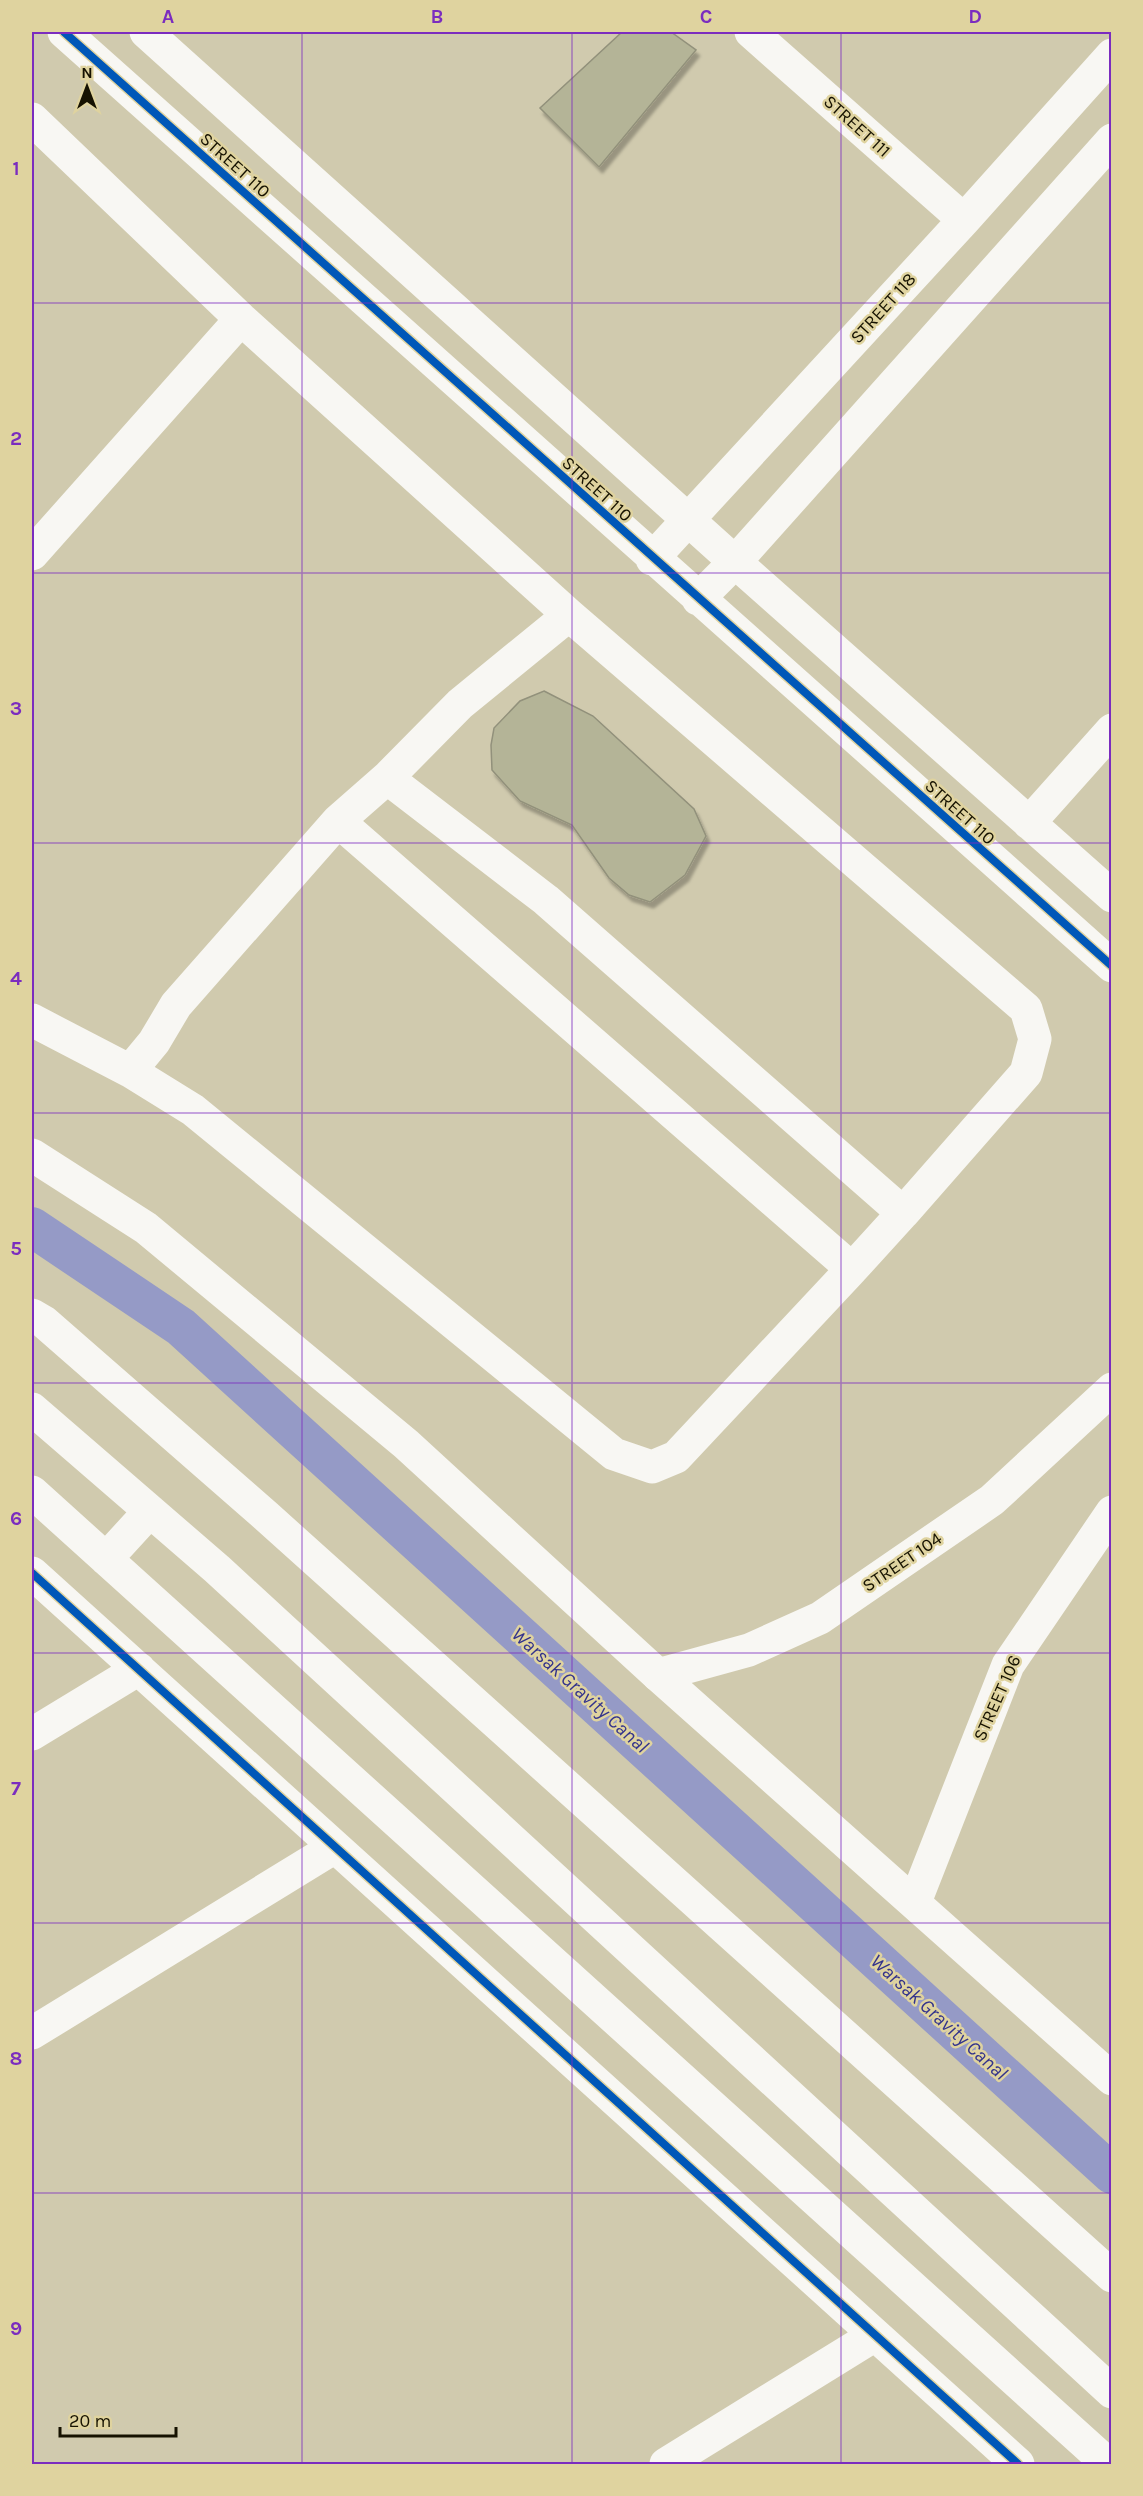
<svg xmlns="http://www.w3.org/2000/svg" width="1143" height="2496" font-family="Karla,sans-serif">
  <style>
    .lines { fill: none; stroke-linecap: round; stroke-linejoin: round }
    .canal { stroke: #959ac6; stroke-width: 40 }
    .building { fill: #b4b497; stroke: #92917b; stroke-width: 1.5; filter: url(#shadow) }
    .minor { stroke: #f8f7f3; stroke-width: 33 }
    .major { stroke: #f8f7f3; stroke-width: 33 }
    .cycleway-casing { stroke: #dfd39f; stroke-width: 11 }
    .cycleway { stroke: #0057b8; stroke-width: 8 }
    .grid { fill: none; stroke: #7b2cbf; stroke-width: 1.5; stroke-opacity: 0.55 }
    .labels { text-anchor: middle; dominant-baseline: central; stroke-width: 5; stroke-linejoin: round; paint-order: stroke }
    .street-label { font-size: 18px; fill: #161201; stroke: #dfd39f }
    .water-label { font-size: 20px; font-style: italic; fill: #33338c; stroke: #dfd39f }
    .neatline { fill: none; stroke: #7b2cbf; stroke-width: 2 }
    .grid-label { font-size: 20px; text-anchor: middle; font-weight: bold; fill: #7b2cbf }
  </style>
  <defs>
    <filter id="shadow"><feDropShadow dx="3.5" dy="6" stdDeviation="1.5" flood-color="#0004"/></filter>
  </defs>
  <rect width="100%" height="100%" fill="#d0caae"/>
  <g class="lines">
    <path class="canal" d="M32,1227l149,100 931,847"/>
  </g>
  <path class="building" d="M622,32h49l25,18 -97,117 -59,-59z
    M544,691l49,25 101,93 12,27 -21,39 -35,27 -21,-7 -20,-17 -37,-53 -52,-24 -28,-31 -1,-25 3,-17 26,-27z"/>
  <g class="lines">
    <path class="minor" d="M64,32l1048,934
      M146,32l589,530 377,334
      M751,32l213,188
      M32,119l209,200 328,296 457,394 9,30 -9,34 -123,140
      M32,554l209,-235
      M652,559l312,-339 148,-165
      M698,599l37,-37 377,-422
      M387,778l159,122 357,313 -51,56
      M1029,823l83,-93
      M32,1020l98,51 63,39 421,344 38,13 24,-10 176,-188 -514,-448
      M130,1071l24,-29 22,-37 162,-184 49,-43 73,-74 109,-89
      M32,1573l986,891
      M658,1675l91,-25 71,-32 172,-118 120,-111
      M32,1734l107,-65
      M915,1902l93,-237 104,-153
      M32,2033l303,-186
      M666,2464l209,-129"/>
    <path class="major" d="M32,1155l114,73 260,216 252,231 454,404
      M32,1315l12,7 222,194 846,760
      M32,1409l185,160 895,823
      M32,1492l1076,972
      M106,1559l44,-48"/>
    <g class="cycleway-casing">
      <path id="cycleway" d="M64,32l1048,934
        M32,1573l986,891"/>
    </g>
    <use href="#cycleway" class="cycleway"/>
  </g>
  <path class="grid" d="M302,32v2432M572,32v2432M841,32v2432M32,303h1080M32,573h1080M32,843h1080M32,1113h1080M32,1383h1080M32,1653h1080M32,1923h1080M32,2193h1080"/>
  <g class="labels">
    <g class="street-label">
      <text transform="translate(857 126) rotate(42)">STREET 111</text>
      <text transform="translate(235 165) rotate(42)">STREET 110</text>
      <text transform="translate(883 308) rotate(-48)">STREET 118</text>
      <text transform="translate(597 489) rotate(42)">STREET 110</text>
      <text transform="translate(960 812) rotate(42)">STREET 110</text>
      <text transform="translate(902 1562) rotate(-34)">STREET 104</text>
      <text transform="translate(997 1698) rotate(-66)">STREET 106</text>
    </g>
    <g class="water-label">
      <text transform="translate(580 1690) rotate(42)">Warsak Gravity Canal</text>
      <text transform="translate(939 2017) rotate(42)">Warsak Gravity Canal</text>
    </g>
  </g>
  <rect width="1143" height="2496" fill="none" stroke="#dfd39f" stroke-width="66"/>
  <g transform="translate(87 87)" stroke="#dfd39f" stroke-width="4.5" paint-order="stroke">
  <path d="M0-4.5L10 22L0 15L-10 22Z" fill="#161201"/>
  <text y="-9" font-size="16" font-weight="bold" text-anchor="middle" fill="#161201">N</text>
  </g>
  <path d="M60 2427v9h116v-9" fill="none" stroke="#161201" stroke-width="3"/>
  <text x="69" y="2427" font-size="18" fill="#161201" stroke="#dfd39f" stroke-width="4.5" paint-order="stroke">20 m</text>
  <rect x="33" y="33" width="1077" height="2430" class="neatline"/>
  <g class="grid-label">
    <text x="168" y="23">A</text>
    <text x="437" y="23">B</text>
    <text x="706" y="23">C</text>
    <text x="975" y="23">D</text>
    <text x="16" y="175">1</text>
    <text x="16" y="445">2</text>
    <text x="16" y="715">3</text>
    <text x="16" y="985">4</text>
    <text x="16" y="1255">5</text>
    <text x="16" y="1525">6</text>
    <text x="16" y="1795">7</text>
    <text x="16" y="2065">8</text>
    <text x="16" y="2335">9</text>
  </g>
</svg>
